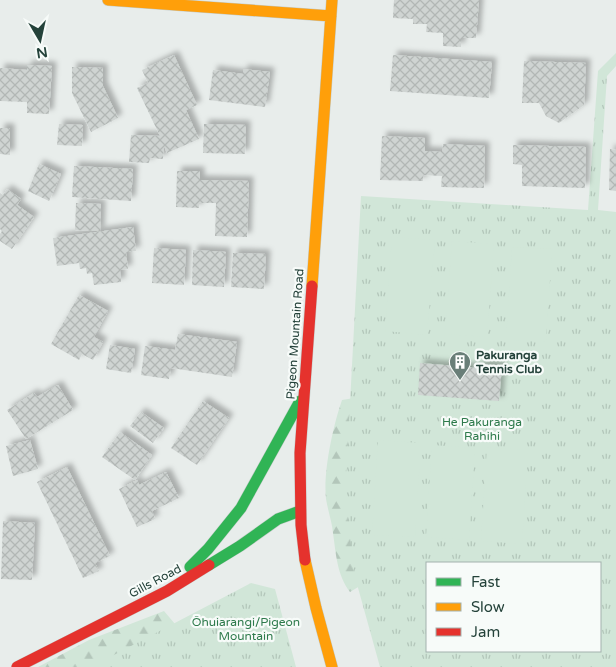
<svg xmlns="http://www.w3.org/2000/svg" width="616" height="667" font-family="'Varela Round',sans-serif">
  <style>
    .forest { fill: url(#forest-firs) }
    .park { fill: url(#park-tufts); fill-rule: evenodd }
    .pitch { fill: #d1e6d8 }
    .building { fill: url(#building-cross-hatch); filter: url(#shadow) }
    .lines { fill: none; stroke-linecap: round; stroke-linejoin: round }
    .fast-casing { stroke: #c3cbc8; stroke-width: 12 }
    .slow-casing { stroke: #c3cbc8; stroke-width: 12 }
    .jam-casing { stroke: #c3cbc8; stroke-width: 12 }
    .fast { stroke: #30b455; stroke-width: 11 }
    .slow { stroke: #ff9f0a; stroke-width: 11 }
    .jam { stroke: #e5322d; stroke-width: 11 }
    .labels { text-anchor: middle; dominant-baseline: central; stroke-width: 4.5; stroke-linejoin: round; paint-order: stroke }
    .street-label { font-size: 12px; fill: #24423a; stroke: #f7fbf9 }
    .poi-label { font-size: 12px; font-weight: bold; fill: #24423a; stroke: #f7fbf9; text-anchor: start }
    .park-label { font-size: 12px; fill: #2d7a4b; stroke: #f7fbf9 }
  </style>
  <defs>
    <pattern id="forest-firs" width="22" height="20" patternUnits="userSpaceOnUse" patternTransform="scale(1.25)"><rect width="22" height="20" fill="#d1e6d8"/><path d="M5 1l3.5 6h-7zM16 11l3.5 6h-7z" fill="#b3c6ba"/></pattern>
    <pattern id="park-tufts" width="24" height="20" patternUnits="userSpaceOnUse" patternTransform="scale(1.25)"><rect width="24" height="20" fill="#d1e6d8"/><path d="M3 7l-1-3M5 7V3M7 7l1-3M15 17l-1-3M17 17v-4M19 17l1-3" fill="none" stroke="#b3c6ba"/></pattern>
    <pattern id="building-cross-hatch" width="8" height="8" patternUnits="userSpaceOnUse" patternTransform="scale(1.25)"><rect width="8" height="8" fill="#cfd4d2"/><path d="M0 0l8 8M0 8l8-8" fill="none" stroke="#b2b7b5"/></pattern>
    <filter id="shadow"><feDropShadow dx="4.5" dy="-4.5" stdDeviation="2.5" flood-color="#0004"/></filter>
  </defs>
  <rect width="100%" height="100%" fill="#e8edeb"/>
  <path class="forest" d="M360,397l8,184 -18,11c-13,-17 -14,-38 -17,-59 -1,-11 -5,-22 -7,-34 -3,-27 7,-73 16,-99z
    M164,611l28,33v23h-154l51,-27z"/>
  <path class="park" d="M616,53v13l-9,10 -9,134 18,2v455h-236l-25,-90 -10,-80 16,-301 227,14 10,-139zM427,563h173v88h-173z
    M251,583l24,6 21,78h-205z"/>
  <path class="pitch" d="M392,237l43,3 -8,95 -42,-4z
    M452,241l42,3 -7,93 -42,-3z
    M512,247l40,2 -6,93 -40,-2z
    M378,440l43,3 -6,94 -43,-2z
    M432,445l43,3 -6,92 -43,-3z
    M487,447l41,3 -6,94 -41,-3z"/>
  <path class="building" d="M394,0h85l-3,38h-15v9l-18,-1v-13l-17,-1 1,-8h-14v-5l-20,-1z
    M174,55l23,50 -11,5 13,29 -32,14 -3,-7 -1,13 -13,-1 -1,5 -20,-1 2,-27 29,1 -23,-48 11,-5 -6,-13z
    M393,55l99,7 -3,36 -99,-7z
    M524,61l62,2 -2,42 -25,18 -13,-7 -7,-13h-17z
    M27,65l25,1 -3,48 -22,-1v-11l-27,-1v-33l27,2z
    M72,67l31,1v18l15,32 -27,14 -19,-39z
    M243,69l27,3 -5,35 -56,-7 4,-30 30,4z
    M59,124l24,1 -1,21 -25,-1z
    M204,124l42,1 -1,29 -42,-1z
    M0,128h10v27l-10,-1z
    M382,136l43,2v13l17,1 1,-8 42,2 -1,42 -43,-1 1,-11 -19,-1v6l-43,-1z
    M513,145l73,2 -1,41 -63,-2v-21l-9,-1z
    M610,149l6,1v41l-7,-1z
    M39,164l22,10 -12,27 -21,-10z
    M74,166l59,3 -2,32 -59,-4z
    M177,171h23v9l49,1 -2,56 -32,-1 1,-33h-17v5l-23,-1z
    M7,189l14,10 -4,6 17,12 -22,32 -12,-8v-7l2,-3 -2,-2v-36l3,2z
    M76,203l25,1 -1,27 -25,-1z
    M133,227l3,24 -10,1 2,17 -8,1 1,12 -27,3 -2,-12 -5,1 -1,-6 -6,1 -1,-6 -22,3 -4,-28z
    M154,248l32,2 -2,35 -32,-2z
    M193,250l33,2 -2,35 -32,-2z
    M233,253l33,1 -2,35 -33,-2z
    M79,295l29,16 -14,26 9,5 -10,18 -11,-6 -3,6 -28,-16z
    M178,334l59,8 -5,35 -61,-9 -2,11 -28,-4 4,-29 30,4z
    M110,345l25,4 -4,24 -25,-4z
    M420,363l60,5v-4l22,2 -3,35 -81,-6z
    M58,385l15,25 -47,29 -19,-29 27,-17 3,4z
    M203,401l26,17 -32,47 -26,-17z
    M141,412l23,16 -11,15 -23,-17z
    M120,432l32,23 -17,25 -33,-23z
    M30,440l8,29 -25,7 -7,-30z
    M67,467l43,89 -15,7 4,8 -16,7 -46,-96z
    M166,472l13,26 -27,13 3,8 -18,8 -18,-38 18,-9 2,5z
    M3,521l32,2 -3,57 -31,-1z"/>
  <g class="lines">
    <g class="fast-casing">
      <path id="fast" d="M209,565l31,-19 38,-27 22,-8
        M190,567l18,-18 33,-41 59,-107"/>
    </g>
    <g class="slow-casing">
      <path id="slow" d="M108,0l223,16
        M312,286l20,-286
        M305,560l11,48 16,59"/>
    </g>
    <g class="jam-casing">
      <path id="jam" d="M305,560l-4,-35 -1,-72 12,-167
        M17,667l150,-76 42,-26"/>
    </g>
    <use href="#fast" class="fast"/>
    <use href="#slow" class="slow"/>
    <use href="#jam" class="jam"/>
  </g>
  <defs>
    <g id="building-pin" transform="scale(1.125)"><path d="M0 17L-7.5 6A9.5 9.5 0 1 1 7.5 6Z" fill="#697e78" stroke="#f7fbf9"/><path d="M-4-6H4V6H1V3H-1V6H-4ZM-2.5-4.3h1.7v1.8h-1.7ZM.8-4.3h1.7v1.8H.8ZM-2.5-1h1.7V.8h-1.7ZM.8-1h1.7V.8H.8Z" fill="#fff"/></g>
  </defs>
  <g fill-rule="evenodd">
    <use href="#building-pin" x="460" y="362"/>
  </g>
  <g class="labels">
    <g class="street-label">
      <text transform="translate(295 334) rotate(-86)">Pigeon Mountain Road</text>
      <text transform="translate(155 581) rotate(-28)">Gills Road</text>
    </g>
    <g class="poi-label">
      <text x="476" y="355">Pakuranga<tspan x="476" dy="14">Tennis Club</tspan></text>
    </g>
    <g class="park-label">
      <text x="482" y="422">He Pakuranga<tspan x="482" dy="14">Rahihi</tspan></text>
      <text x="246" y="622">Ōhuiarangi/Pigeon<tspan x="246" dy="14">Mountain</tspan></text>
    </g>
  </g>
  <rect x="426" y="562" width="175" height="90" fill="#f7fbf9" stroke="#a3b1ad"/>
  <rect x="436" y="578" width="25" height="8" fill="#30b455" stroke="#a3b1ad"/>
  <text x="471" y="587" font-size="15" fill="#24423a">Fast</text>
  <rect x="436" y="603" width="25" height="8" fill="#ff9f0a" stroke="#a3b1ad"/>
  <text x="471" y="612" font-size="15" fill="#24423a">Slow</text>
  <rect x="436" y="628" width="25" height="8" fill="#e5322d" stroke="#a3b1ad"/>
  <text x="471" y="637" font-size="15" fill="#24423a">Jam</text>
  <g transform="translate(40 40) rotate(171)" stroke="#f7fbf9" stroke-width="4" paint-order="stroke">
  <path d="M0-4L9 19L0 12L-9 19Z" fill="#24423a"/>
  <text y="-8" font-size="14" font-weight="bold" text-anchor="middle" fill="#24423a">N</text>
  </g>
</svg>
